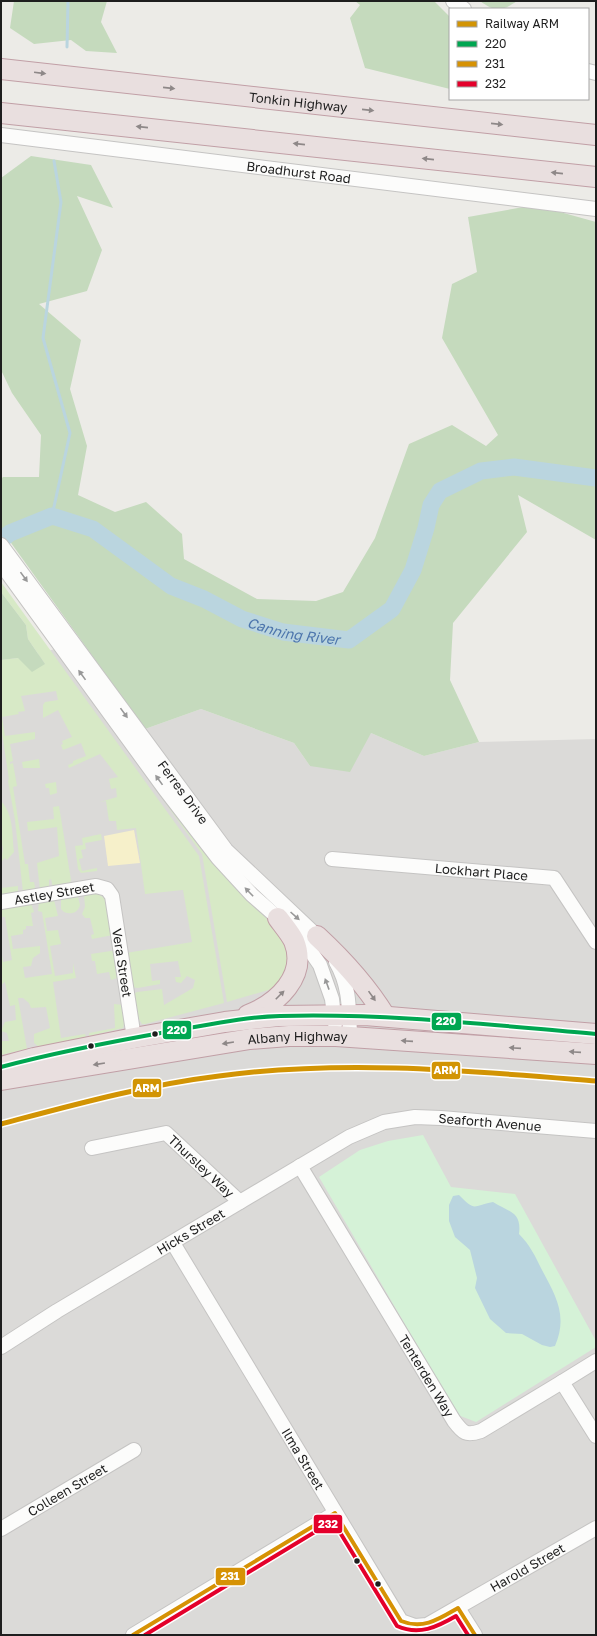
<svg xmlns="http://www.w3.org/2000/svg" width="597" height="1636" font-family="'Golos Text',sans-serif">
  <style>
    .residential { fill: #dbdad8 }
    .grass { fill: #d7e9c6 }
    .forest { fill: #c5dabd }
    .sand { fill: #f6f0ca }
    .park { fill: #d5f2d7 }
    .water { fill: #bad5df }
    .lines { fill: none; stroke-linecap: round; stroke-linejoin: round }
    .stream { stroke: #bad5df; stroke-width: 3 }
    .river { stroke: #bad5df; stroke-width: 17 }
    .minor-casing { stroke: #c5c4c3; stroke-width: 16 }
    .highway-casing { stroke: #c19fa6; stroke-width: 22 }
    .minor { stroke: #fcfcfb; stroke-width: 14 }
    .highway { stroke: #e9dfdf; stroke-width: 20 }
    .bus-1-casing { stroke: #fff; stroke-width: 7 }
    .bus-2-casing { stroke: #fff; stroke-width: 7 }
    .bus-3-casing { stroke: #fff; stroke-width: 7 }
    .bus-1 { stroke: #00a651; stroke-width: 4 }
    .bus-2 { stroke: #d69204; stroke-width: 4 }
    .bus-3 { stroke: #e4002b; stroke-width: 4 }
    .rail-1-casing { stroke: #fff; stroke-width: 8 }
    .rail-1 { stroke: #d29404; stroke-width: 5 }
    .oneway { fill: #8e8888 }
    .oneway2 { fill: #989898 }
    .bus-dot { fill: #1e1e1e; stroke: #fff; stroke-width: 1.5 }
    .labels { text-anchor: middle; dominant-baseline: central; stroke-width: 3; stroke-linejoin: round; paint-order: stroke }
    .street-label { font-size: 13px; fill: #1e1e1e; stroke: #fff }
    .water-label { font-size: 14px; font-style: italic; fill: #4c75ac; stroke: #fff }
    .line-badge { stroke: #fff; stroke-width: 1.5 }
    .badge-label { font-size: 11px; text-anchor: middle; font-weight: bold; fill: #fff }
  </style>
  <rect width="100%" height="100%" fill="#ecebe7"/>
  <path class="residential" d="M81,640l64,89 56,-20 93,34 16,23 61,-33 53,23 55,-14 117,-3v896h-595v-971l24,-5z"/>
  <path class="grass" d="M1,582l198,274 25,147 -79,21h-3l-5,-8 -5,-21 5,-3 25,-3 2,16 29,-17 2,-8 -8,-4 -6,7 -5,-1 -1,-5h6l-3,-16 -28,3 2,17 8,-1v4l-22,4 -7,-1 -5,-34 66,-11 -9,-52 -38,4 -9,-66 -19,2 -1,-9h-7l-3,-20 -6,1 17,-5 -1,-9 -5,1 -2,-10 9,-2 -18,-23 -31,14 -1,-3 5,-2v-2l13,-5 -5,-13 -18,7 -2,-5 2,-1 -1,-3 10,-4 -14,-27 -15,8v-13l2,-3 13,-2 -2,-9 -35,5 4,15 -7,1 1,2 -17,3 3,19 30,-4v7l-25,5 3,17 -3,1v2l3,-1 4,23 -4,1 12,77h3l2,18h4l1,5 -2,5h-10l-8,-72 -7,-39 1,-2 -7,-46h-1v-73l17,-2 27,6 -17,-25 -2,-14 -25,-33z
    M47,638l224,283 23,39 -19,28 -48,14 -25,-148z
    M39,759l1,9h-17l-1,-6z
    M56,782l1,11 -7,2 -1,-7h-3l-1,-4z
    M1,801c13,14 11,34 13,51l-7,8 -2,-2 -4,4 2,-14 -2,-6z
    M59,806l12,74 -2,6 -16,2 -2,-9 -2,1v8l-9,2 -3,-27 22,-7 -2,-29 -29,4 -1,-9 27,-3 -1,-12z
    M101,834l1,6 -17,3 1,6 -5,1 2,8 -4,1 3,12 15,-3v3l-16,2 -3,-4 -3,-23 8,-1 -1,-7z
    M18,886v8l-17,3v-9z
    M94,893c19,4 17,26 19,42l-21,4 -1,-4 3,-1 -4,-16h-5l-3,-4 3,-7 -1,-12z
    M78,897l2,8c-2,8 -9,10 -16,7l-3,-3v-10z
    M54,900l4,16 -13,2 2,13 11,-1 3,14 -11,2 5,30 18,-3v-10l3,15 -23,4 8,56 24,-4 1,3 -47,10 -5,-4v-9l16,-6 -4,-21 -15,1 -2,-5 -6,-5h-5l9,51 -26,6v-14h8l-2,-8 -6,-2 4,-9 11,-2 -1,-15 -5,1 -5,-24 -4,3v-36l2,13 9,-2 -7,-43h-4v-9l30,-5 3,9 -3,1 2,13h-7v3l-3,1v4l-12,2 2,13 27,-3v7l-7,5 -2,8 -8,1 2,11 27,-4 -10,-62 -4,-1 1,-9z
    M111,951h5l4,26 -9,3 -2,-8 -12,2 -2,-13h-3l-1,-7z
    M114,1004l10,1 1,15 -2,8 -34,8v-3l26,-5z"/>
  <path class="forest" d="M14,1h93l-6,21 16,31 -31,-2 -15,-11 -37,4 -24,-16z
    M355,1h79l16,16v72l-85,-21 -15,-50 10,-13z
    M480,1h37c-16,11 -22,11 -37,0z
    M31,156l60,9 22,43 -36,-12 25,54 -15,41 -48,13 42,36 -11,49 17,57 -9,49 37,17 31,-10 36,32 2,25 73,40 59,2 27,-9 32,-54 34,-94 43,-19 34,21 12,-11 -56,-97 10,-54 25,-12 -9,-55 67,-12 61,17v318l-78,-45 9,37 -74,91 -3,57 29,62 -55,14 -53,-23 -21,39 -40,-6 -16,-23 -93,-34 -56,20 -144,-200v-50l2,-2h36l2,-42 -29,-42 -11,-23v-192z
    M1,592l25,33 2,14 17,25 -13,8 -14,-14 -17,2z"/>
  <path class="sand" d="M134,830l6,33 -32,3 -4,-30z"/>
  <path class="park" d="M423,1135l28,52 64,7 81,147v6l-120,75 -18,-7 -139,-238 41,-27 28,-9z"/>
  <path class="water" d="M459,1195c17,17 13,11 34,7 15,10 29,9 26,32 11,11 16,22 23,36 14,26 26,46 13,76l-5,1 -8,-2 -20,-11 -16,-1 -16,-14 -15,-31 2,-10 -7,-28 -15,-13 -6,-16v-16l4,-9z"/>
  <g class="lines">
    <path class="stream" d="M67,47l1,-46
      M52,516l18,-83 -27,-95 18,-136 -7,-41"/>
    <path class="river" id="s1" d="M1,540l9,-7 42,-17 41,13 78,57 33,13 38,20 41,13 66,8 43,-31 21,-39 13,-42 5,-23 9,-14 41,-20 33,-4 82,11"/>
    <g class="minor-casing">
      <g id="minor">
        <path d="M453,1l11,8"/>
        <path d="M588,71l8,2"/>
        <path id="s2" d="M1,135l595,74"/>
        <path id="s3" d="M1,545l225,305 91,86 5,8"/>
        <path d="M1,564l163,224 54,70 34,37 50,44 18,26 12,34 3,25"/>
        <path id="s4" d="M332,859l222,19 42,64"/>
        <path id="s5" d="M1,902l95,-16 11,3 5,7 22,142"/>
        <path d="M336,962c14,24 13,47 14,75"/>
        <path id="s6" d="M92,1148l74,-15 74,69"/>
        <path id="s7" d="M300,1166l154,255c9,12 12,15 27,10l81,-49 34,54"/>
        <path id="s8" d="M173,1243l228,378 14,5 12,-1 169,-97"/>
        <path id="s9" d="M1,1347l56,-36 292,-174 35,-15 31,-5 26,1 155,13"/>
        <path d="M562,1382l34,-21"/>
        <path id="s10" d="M1,1529l133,-79"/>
        <path d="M458,1608l17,27"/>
        <path d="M133,1635l202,-122"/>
      </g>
    </g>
    <g class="highway-casing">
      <g id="highway">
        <path id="s11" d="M1,69l595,66"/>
        <path d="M1,113l595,64"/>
        <path d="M317,936c27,25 49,49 68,80"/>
        <path d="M248,1015c29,-11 60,-39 46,-74 -4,-8 -11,-16 -16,-23"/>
        <path d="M1,1067l33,-9 100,-20 91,-16 53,-6 87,-1 231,19"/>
        <path id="s12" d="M1,1080l249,-41 39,-3h47l260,18"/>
      </g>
    </g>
    <use href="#minor" class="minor"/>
    <use href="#highway" class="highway"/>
    <g class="bus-1-casing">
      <path id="bus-1" d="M1,1067c56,-15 114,-26 171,-36 36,-6 72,-14 108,-15 106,-3 211,9 316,18"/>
    </g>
    <g class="bus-2-casing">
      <path id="bus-2" d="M133,1635l202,-122 66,108c22,9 38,-2 57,-13l17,27"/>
    </g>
    <g class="bus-3-casing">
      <path id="bus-3" d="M145,1635l188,-114 64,105c22,10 40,1 59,-10l12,19"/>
    </g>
    <use href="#bus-1" class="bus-1"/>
    <use href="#bus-2" class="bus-2"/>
    <use href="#bus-3" class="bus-3"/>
    <g class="rail-1-casing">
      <path id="rail-1" d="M1,1124c72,-19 144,-39 218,-48 125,-17 252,-5 377,5"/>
    </g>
    <use href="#rail-1" class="rail-1"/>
  </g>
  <defs><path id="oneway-solid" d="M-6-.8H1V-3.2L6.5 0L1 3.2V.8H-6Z"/></defs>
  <g class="oneway">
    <use href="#oneway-solid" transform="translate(40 73) rotate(7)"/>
    <use href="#oneway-solid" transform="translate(169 88) rotate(6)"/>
    <use href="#oneway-solid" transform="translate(368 110) rotate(6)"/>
    <use href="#oneway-solid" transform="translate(497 124) rotate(6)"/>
    <use href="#oneway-solid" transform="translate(142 127) rotate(-174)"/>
    <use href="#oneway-solid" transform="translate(299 144) rotate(-174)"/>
    <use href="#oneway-solid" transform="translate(428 159) rotate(-174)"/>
    <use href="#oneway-solid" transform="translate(557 173) rotate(-174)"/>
    <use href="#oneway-solid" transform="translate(280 995) rotate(-45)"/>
    <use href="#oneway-solid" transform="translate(372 996) rotate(55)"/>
    <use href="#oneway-solid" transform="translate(407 1041) rotate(-176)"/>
    <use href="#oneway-solid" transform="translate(228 1043) rotate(171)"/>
    <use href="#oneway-solid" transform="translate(515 1048) rotate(-176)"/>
    <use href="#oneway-solid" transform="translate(575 1052) rotate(-176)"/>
    <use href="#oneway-solid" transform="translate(99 1064) rotate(171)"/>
  </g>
  <g class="oneway2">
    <use href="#oneway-solid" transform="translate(24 577) rotate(54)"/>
    <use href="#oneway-solid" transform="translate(82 675) rotate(-126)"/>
    <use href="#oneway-solid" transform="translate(124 713) rotate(54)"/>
    <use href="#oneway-solid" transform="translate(159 780) rotate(-126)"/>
    <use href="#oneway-solid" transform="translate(249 892) rotate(-134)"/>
    <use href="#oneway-solid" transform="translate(295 916) rotate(42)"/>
    <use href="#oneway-solid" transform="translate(327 984) rotate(-110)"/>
  </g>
  <g class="bus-dot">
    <circle cx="155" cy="1034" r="3.5"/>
    <circle cx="91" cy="1046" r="3.5"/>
    <circle cx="357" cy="1561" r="3.5"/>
    <circle cx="378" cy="1584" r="3.5"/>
  </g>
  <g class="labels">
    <g class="street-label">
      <text stroke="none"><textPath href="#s11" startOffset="299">Tonkin Highway</textPath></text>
      <text stroke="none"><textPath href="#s2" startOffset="300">Broadhurst Road</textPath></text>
      <text stroke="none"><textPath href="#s3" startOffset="307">Ferres Drive</textPath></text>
      <text stroke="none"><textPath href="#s4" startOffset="150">Lockhart Place</textPath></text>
      <text stroke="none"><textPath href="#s5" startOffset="54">Astley Street</textPath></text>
      <text stroke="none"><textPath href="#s5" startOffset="184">Vera Street</textPath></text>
      <text stroke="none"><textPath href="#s12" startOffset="300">Albany Highway</textPath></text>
      <text stroke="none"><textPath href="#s9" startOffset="551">Seaforth Avenue</textPath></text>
      <text stroke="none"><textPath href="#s6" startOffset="124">Thursley Way</textPath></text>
      <text stroke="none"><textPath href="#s9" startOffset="222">Hicks Street</textPath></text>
      <text stroke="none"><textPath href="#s7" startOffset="245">Tenterden Way</textPath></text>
      <text stroke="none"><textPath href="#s8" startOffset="252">Ilma Street</textPath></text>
      <text stroke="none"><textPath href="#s10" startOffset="77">Colleen Street</textPath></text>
      <text stroke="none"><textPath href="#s8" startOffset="584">Harold Street</textPath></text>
    </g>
    <g class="water-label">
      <text stroke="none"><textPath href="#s1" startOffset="328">Canning River</textPath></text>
    </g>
  </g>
  <g class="line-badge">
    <rect x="431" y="1012" width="31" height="19" rx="4" fill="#00a651"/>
    <rect x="162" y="1020" width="30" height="20" rx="4" fill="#00a651"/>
    <rect x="431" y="1061" width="30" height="19" rx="4" fill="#d29404"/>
    <rect x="132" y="1078" width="30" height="20" rx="4" fill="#d29404"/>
    <rect x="313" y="1514" width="30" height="20" rx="4" fill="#e4002b"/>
    <rect x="215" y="1567" width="31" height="19" rx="4" fill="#d69204"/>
  </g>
  <g class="badge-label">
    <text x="446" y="1025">220</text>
    <text x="177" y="1034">220</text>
    <text x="446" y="1074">ARM</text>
    <text x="147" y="1092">ARM</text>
    <text x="328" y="1528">232</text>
    <text x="230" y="1580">231</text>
  </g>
  <rect width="597" height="1636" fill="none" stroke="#1e1e1e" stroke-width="4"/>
  <rect x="449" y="8" width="140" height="92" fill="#ffffff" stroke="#a5a5a5"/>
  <rect x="457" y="21" width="20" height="6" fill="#d29404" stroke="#a5a5a5"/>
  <text x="485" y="28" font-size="12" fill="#1e1e1e">Railway ARM</text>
  <rect x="457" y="41" width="20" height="6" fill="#00a651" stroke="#a5a5a5"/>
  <text x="485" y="48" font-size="12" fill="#1e1e1e">220</text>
  <rect x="457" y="61" width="20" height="6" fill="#d69204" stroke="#a5a5a5"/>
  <text x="485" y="68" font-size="12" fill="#1e1e1e">231</text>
  <rect x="457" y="81" width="20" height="6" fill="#e4002b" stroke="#a5a5a5"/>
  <text x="485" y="88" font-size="12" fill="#1e1e1e">232</text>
</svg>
